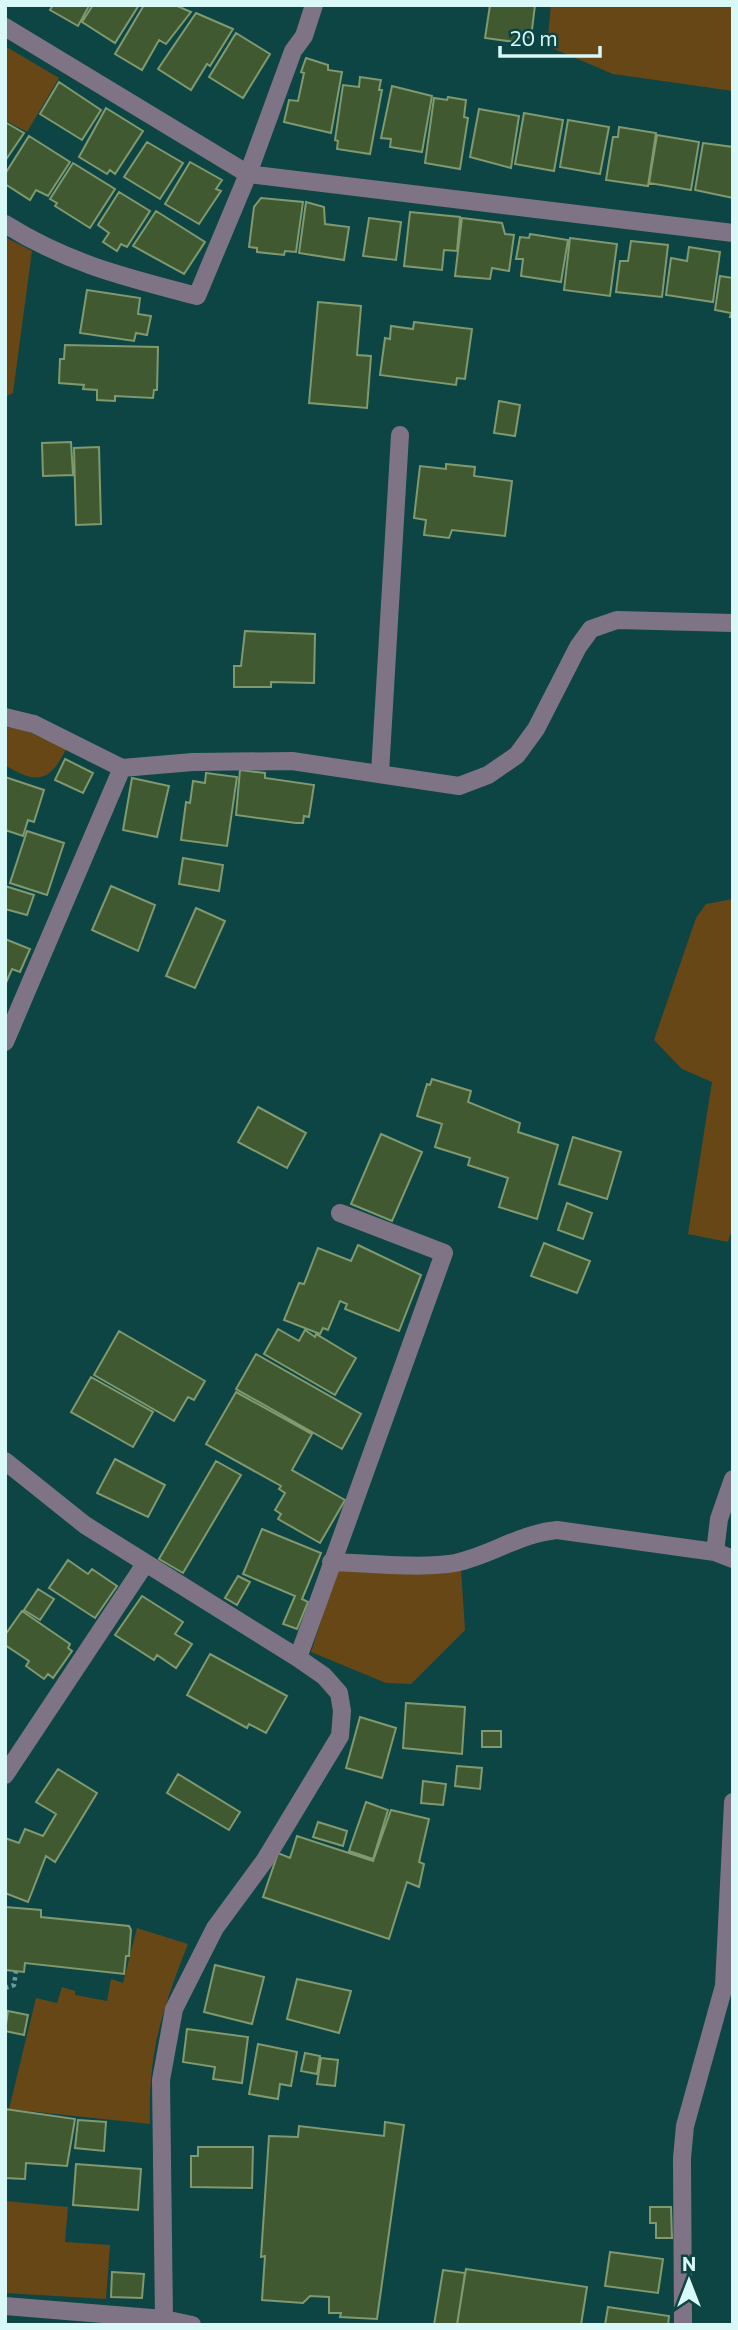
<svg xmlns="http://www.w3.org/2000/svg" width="738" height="2330" font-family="Commissioner,sans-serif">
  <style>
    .green { fill: #684717 }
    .building { fill: #415930; stroke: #80996e; stroke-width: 2 }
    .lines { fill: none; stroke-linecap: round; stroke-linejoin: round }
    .path { stroke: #6c9a98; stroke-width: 4.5; stroke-dasharray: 3.5 3.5; stroke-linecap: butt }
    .minor { stroke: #7f7486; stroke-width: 18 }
  </style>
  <rect width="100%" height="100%" fill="#0c4544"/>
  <path class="green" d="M551,5h182v86l-120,-17 -66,-28z
    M5,46l54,32 -32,54 -22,-12z
    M5,237l27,14 -19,142 -8,4z
    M5,727l20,3 41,19c-16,33 -29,36 -61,16z
    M733,899v327l-5,16 -40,-8 24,-152 -30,-13 -28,-29 42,-122 10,-14z
    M461,1569l4,61 -54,54 -25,-1 -75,-31 26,-82z
    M137,1928l51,16c-26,66 -40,108 -38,180l-141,-15 27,-111 21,5 5,-16 13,4v4l32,6 4,-22 12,4z
    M5,2201l63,6 -3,35 45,3 -4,54 -101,-6z"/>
  <path class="building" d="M53,5h35l1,1 -11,20 -28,-16z
    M93,5h46l-24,38 -33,-21z
    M144,5h31l16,7 -25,32 -7,-4 -17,30 -27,-16z
    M490,5h45l-4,33 -8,-2 -1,7 -37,-5z
    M196,13l37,16 -23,37 -3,-2 -16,26 -33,-21z
    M236,33l34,21 -27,44 -34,-21z
    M306,58l22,7v5l14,2 -11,61 -47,-11 5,-22 9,1 6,-28 -3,-1z
    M360,77l21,3 -2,10h3l-12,64 -33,-5 1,-8 -3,-1 8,-55 16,2z
    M59,82l42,28 -19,30 -42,-26z
    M392,86l40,10 -10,56 -32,-5 1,-8 -10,-1z
    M448,97l18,3 -2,17 4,1 -8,51 -35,-6 9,-65 13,2z
    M106,108l37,23 -28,43 -5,-4 -3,4 -28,-17z
    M479,109l40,7 -8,52 -41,-11z
    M524,113l39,7 -9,51 -39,-7z
    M568,120l41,7 -9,47 -40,-7z
    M5,122l19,11 -19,28z
    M619,127l37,6 -8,53 -42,-6 7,-43h5z
    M657,135l42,7 -8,48 -42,-7z
    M29,136l41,26 -22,34 -12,-6 -6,10 -25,-16v-10z
    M147,142l36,21 -23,36 -36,-22z
    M703,143l30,4v51l-38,-8z
    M190,162l32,18 -6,9 5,2 -22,33 -34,-20z
    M73,163l42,26 -25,39 -35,-22 2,-3 -7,-4z
    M119,192l31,19 -23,36 -6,-3 -4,7 -14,-9 6,-9 -11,-8z
    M261,198l42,4 -7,50 -11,-1 -1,4 -27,-3v-4l-8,-1 5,-40z
    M306,202l18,5 1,17 24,3 -5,33 -45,-7z
    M156,211l49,31 -21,32 -51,-28z
    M410,212l50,5 -3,34 -13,-1 -2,20 -38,-4z
    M369,218l32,4 -5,38 -33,-4z
    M462,218l40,5 3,11 9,1 -5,36 -17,-3 -2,11 -35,-3z
    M530,234l38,6 -7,42 -40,-6 2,-17h-7l4,-22 9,1z
    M570,238l47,6 -7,52 -46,-6z
    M631,241l37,4 -6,52 -46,-5 4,-31h8z
    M689,247l31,5 -7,50 -47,-7 5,-37 16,3z
    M720,276l13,2v39h-3l1,-4 -16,-3z
    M87,290l53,8 -2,16 13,2 -4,19 -11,-2 -2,8 -54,-8z
    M318,302l43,4 -4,49 14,1 -4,52 -58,-5z
    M414,322l58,7 -7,50 -8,-1 -1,7 -76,-10 5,-37 5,1 1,-13 22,3z
    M65,345l93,2 -1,43h-3l-1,8 -38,-2v5l-18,-1v-10l-14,-1 1,-4 -25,-2 1,-24h4z
    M499,401l21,4 -5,31 -21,-3z
    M71,442l2,33 -30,1 -1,-33z
    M99,447l2,77 -25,1 -2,-77z
    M446,464l29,3 -1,9 38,5 -7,55 -53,-6 -3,8 -25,-3 2,-15 -12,-2 6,-52 26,3z
    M245,631l70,3 -1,49 -43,-1v5h-37v-21h7z
    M65,759l28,14 -10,20 -28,-13z
    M240,770l25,3v5l49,7 -5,32 -5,-1 -1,7h-7l-60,-8z
    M206,773l31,4 -10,69 -46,-6 5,-38 4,1 3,-22 12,2z
    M5,777l39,13 -10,32 -6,-2 -5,16 -18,-6z
    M132,778l37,8 -12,51 -34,-7z
    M27,831l37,12 -17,52 -37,-12z
    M183,858l40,7 -4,26 -40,-7z
    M5,886l29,9 -7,20 -22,-6z
    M111,886l44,19 -17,46 -46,-21z
    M196,908l29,13 -30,67 -29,-12z
    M5,939l25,10 -10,23 -8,-3 -7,16z
    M432,1079l39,12 -3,11 52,21 -2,9 40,13 -21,74 -38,-12 9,-29 -40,-13 2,-7 -35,-11 7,-23 -25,-8 10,-32 3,1z
    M258,1107l48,26 -19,35 -49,-26z
    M381,1134l41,18 -30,69 -41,-17z
    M573,1137l48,15 -14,47 -48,-15z
    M567,1203l25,10 -9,26 -25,-9z
    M544,1243l46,18 -13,32 -46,-17z
    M358,1245l63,30 -22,56 -54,-22 2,-5 -7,-3 -12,29 -5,-2 -3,6 -36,-14 15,-37 5,1 14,-36 33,13z
    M278,1329l21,12 6,-11 10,7 1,-3 40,24 -21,37 -71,-41z
    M119,1331l86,50 -11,19 -6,-3 -14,24 -80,-46z
    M256,1354l105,60 -19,35 -106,-60z
    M91,1377l62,35 -20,35 -62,-35z
    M236,1392l76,42 -20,36 53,30 -25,43 -42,-24 3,-5 -6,-4 10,-17 -6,-4 2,-3 -75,-42z
    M115,1459l50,26 -17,32 -51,-24z
    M216,1461l25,14 -58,98 -24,-14z
    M262,1529l59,24 -19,46 6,3 -11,27 -14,-5 12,-28 -52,-22z
    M68,1560l20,14 4,-5 25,17 -22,32 -46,-30z
    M238,1576l12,6 -13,23 -12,-7z
    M38,1589l16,10 -14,21 -16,-10z
    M142,1596l41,26 -8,12 17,10 -16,24 -19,-13 -3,5 -39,-25z
    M22,1611l48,33 -2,4 4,3 -19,27 -5,-4 -4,5 -18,-13 3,-5 -24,-16v-10z
    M210,1654l77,42 -21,37 -17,-9 -2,4 -60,-33z
    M406,1703l59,4 -3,47 -59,-6z
    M360,1717l36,11 -14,50 -36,-10z
    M482,1731h19v16h-19z
    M457,1766l25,2 -2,21 -25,-3z
    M58,1769l39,24 -42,69 -9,-6 -18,46 -23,-9v-55l14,5 6,-14 18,7 13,-22 -20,-12z
    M178,1774l62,38 -11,18 -62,-37z
    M423,1781l23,3 -3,21 -22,-2z
    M366,1802l22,8 -15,49 -24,-8z
    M391,1810l38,9 -10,43 5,2 -5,23 -12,-5 -18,57 -126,-42 15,-44 12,5 7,-22 76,25z
    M318,1822l29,9 -4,15 -30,-9z
    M5,1907l36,3v7l88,9 2,4 -2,26h-3l-2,18 -99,-11 -1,9 -19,-2z
    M215,1965l49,12 -12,47 -48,-12z
    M297,1979l54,12 -12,42 -52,-14z
    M8,2011l20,4 -4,20 -19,-4z
    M187,2029l61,8 -6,46 -29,-4 2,-12 -32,-5z
    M258,2044l39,8 -6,34 -11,-2 -2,15 -29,-5z
    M305,2053l15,3 -3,18 -16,-3z
    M321,2058l17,2 -3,26 -18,-2z
    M5,2109l70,10 -8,47 -41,-3 -1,16 -20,-1z
    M78,2120l28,2 -2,29 -29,-3z
    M385,2122l19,3 -27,194 -37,-2 1,-4h-12v-16l-19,-1 -7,7 -41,-3 3,-44 -4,1 8,-121 29,1 1,-11 85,10z
    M198,2147h55l-1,41 -61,-1v-31h7z
    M76,2164l65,5 -3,41 -65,-5z
    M650,2207h21l1,31h-16v-15h-6z
    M610,2252l53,7 -5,34 -53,-7z
    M466,2269l121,18 -6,38h-124z
    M443,2270l22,3 -8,52h-23z
    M112,2272l32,2 -2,24 -31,-1z
    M608,2307l61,9 -1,9h-63z"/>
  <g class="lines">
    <path class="path" d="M5,1988l9,-3 2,-14
      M5,2022h1"/>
    <path class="minor" d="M5,27l243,147 485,59
      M5,224c64,40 120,53 192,72l51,-122 45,-123 11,-15 10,-31
      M5,717l29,7 88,44
      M380,773l20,-338
      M5,1042l117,-274 71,-6 99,-1 167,25 29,-11 29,-20 19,-26 42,-82 13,-18 26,-9 116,3
      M5,1461l80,64 213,133 26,18 15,17 3,18 -2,25 -75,124 -50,68 -41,81 -13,71 3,239
      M715,1552l4,-33 14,-40
      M331,1562c36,1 90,7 124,1 37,-8 63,-29 102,-33l158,22 18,7
      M298,1658l146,-405 -104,-40
      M5,1775l140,-211
      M5,2306l159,13 28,6
      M683,2325l-1,-167 3,-32 39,-140 9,-184"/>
  </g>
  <rect width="738" height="2330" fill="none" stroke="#d8f9f7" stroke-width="14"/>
  <g transform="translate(689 2281)" stroke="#0c4544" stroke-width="5" paint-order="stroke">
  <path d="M0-5L12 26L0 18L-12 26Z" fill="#d8f9f7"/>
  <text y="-10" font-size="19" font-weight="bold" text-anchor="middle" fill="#d8f9f7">N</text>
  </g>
  <path d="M500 46v10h100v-10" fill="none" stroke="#d8f9f7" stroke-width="3.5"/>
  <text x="510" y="46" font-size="21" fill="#d8f9f7" stroke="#0c4544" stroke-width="5" paint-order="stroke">20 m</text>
</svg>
